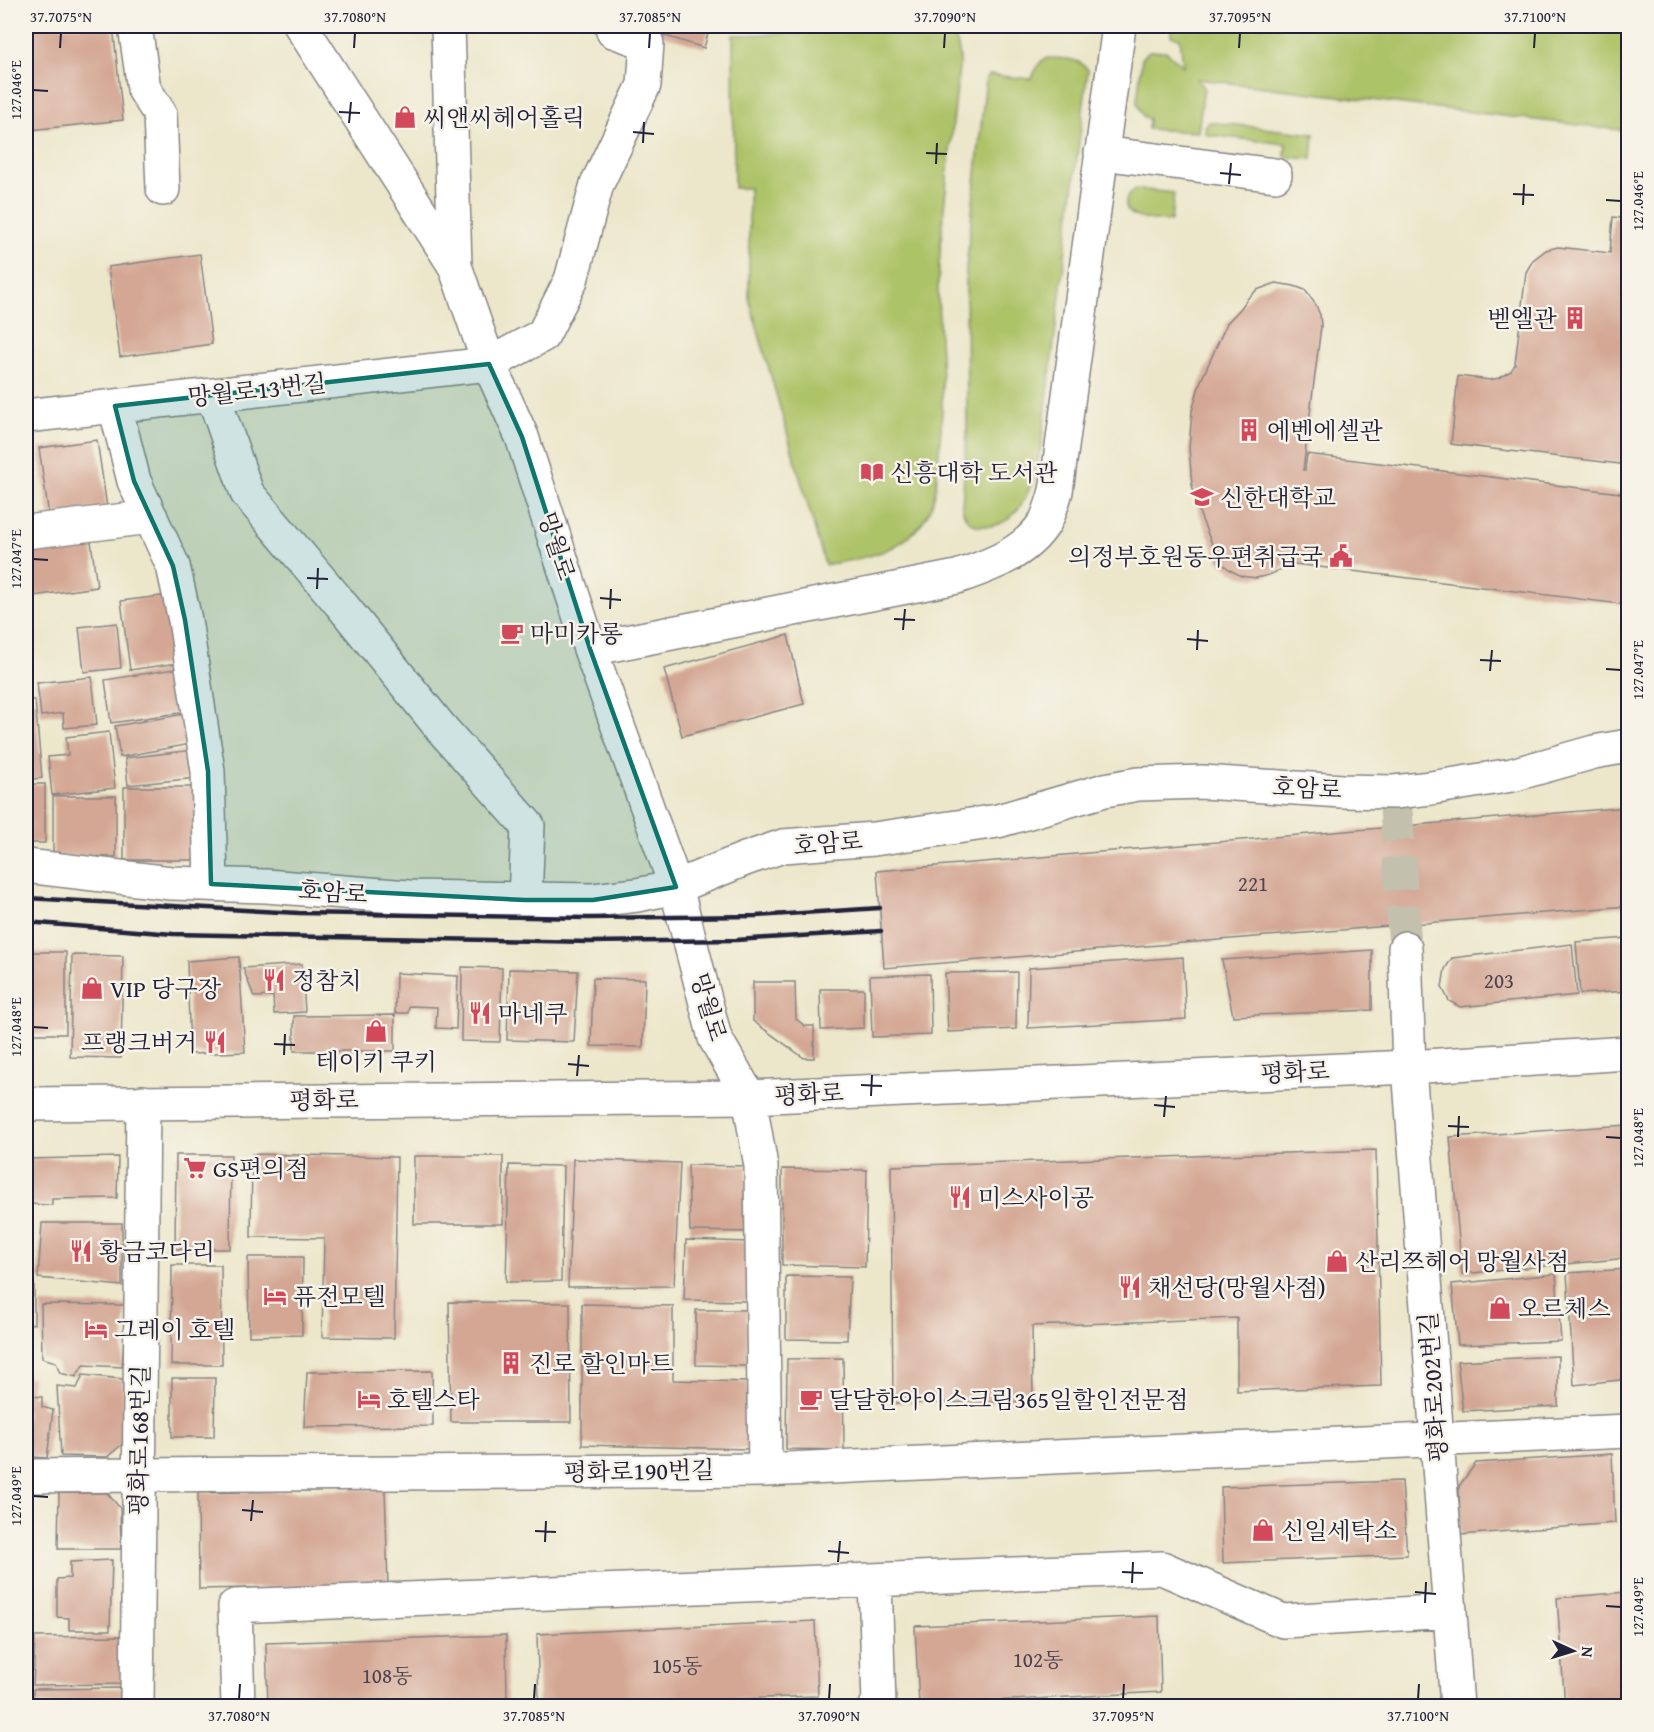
<svg xmlns="http://www.w3.org/2000/svg" width="1654" height="1732" font-family="'Gentium Book Plus','Noto Serif KR',serif">
  <style>
    .green { fill: #adc368; stroke: #687252; stroke-width: 1.5 }
    .building { fill: #d4a794 }
    .lines { fill: none; stroke-linecap: round; stroke-linejoin: round }
    .minor-tunnel { stroke: #c4c0ae; stroke-width: 33; stroke-dasharray: 33 16; stroke-linecap: butt }
    .minor-casing { stroke: #878483; stroke-width: 36 }
    .major-casing { stroke: #878483; stroke-width: 36 }
    .minor { stroke: #fff; stroke-width: 33 }
    .major { stroke: #fff; stroke-width: 33 }
    .rail { stroke: #22223b; stroke-width: 4.5 }
    .marked { fill: #0f766e; fill-opacity: 0.2; stroke: #0f766e; stroke-width: 4.5; stroke-linejoin: round }
    .ticks { fill: none; stroke: #22223b; stroke-width: 2 }
    .labels { text-anchor: middle; dominant-baseline: central; stroke-width: 5; stroke-linejoin: round; paint-order: stroke }
    .number-label { font-size: 21px; fill: #4e4351 }
    .poi-label { font-size: 24px; fill: #22223b; stroke: #f7f3e8; text-anchor: start }
    .street-label { font-size: 24px; fill: #22223b; stroke: #f7f3e8 }
    .neatline { fill: none; stroke: #22223b; stroke-width: 2 }
    .ticks-label { font-size: 15px; text-anchor: middle; fill: #22223b }
  </style>
  <rect width="100%" height="100%" fill="#f7f3e8"/>
  <filter id="ink" filterUnits="userSpaceOnUse"><feTurbulence type="fractalNoise" baseFrequency=".0167" numOctaves="2"/><feDisplacementMap in="SourceGraphic" scale="12" xChannelSelector="R" yChannelSelector="G"/><feConvolveMatrix kernelMatrix="1 2 1 2 8 2 1 2 1" color-interpolation-filters="sRGB"/></filter>
  <filter id="wash" filterUnits="userSpaceOnUse"><feTurbulence type="fractalNoise" baseFrequency=".008" numOctaves="4" result="noise"/><feDisplacementMap in="SourceGraphic" scale="24" xChannelSelector="R" yChannelSelector="G"/><feGaussianBlur stdDeviation="1.35" result="paint"/><feColorMatrix in="noise" values="0 0 0 0 0 0 0 0 0 0 0 0 0 0 0 0 0 1.4 0 .05"/><feComposite in="paint" operator="in"/></filter>
  <g filter="url(#wash)">
    <rect width="100%" height="100%" fill="#ece7cb"/>
    <path class="green" d="M810,26h136c10,8 12,19 14,32 -7,69 -16,139 -21,208 -3,38 2,76 3,114 1,27 -1,55 -4,82 -1,17 -2,38 -11,53 -22,38 -63,43 -102,50l-76,-266v-111h-15l-1,-153c25,-1 54,1 77,-9z
      M1172,26h456v105l-431,-52 7,8 -6,45 -50,-3 1,-10 -6,-3 -6,-13 5,-45 7,-7h17l17,15 -3,-28 -9,-2z
      M1047,58c15,1 32,-1 41,12l-47,377c-6,31 -19,84 -61,79 -10,-1 -16,-9 -18,-19l5,-77 -1,-161 20,-191 3,-3 41,4c7,-7 7,-18 17,-21z
      M1210,122l104,12 -2,25 -27,-2 1,-13 -78,-9 -3,-2 1,-8z
      M1136,189l38,4 -3,28c-13,-1 -44,1 -45,-17 -1,-7 4,-11 10,-15z"/>
    <g id="blocks">
      <path class="building" d="M26,26h87l10,94 -93,10 -4,-48z
        M649,26h61l-6,22 -57,-18z
        M1613,217l15,2v246l-177,-21 7,-68 32,4 9,-2 12,-7 4,-7 11,-92 7,-12 13,-10 12,-3 52,6z
        M200,254l12,90 -92,13 -12,-90z
        M1276,283l18,3 11,4 11,15 4,10 1,11 -18,144h2l2,-16 321,40v111l-341,-42 -7,7 -11,5 -13,3 -15,-2 -11,-6 -11,-9 -19,-46 -8,-30 -3,-37 3,-37 8,-28 27,-60 14,-15 7,-10 9,-8z
        M97,440l10,67 -58,9 -10,-68z
        M90,533l7,54 -71,10v-55z
        M169,595l9,68 -48,7 -9,-69z
        M117,623l4,45 -37,4 -5,-45z
        M788,635l16,69 -122,32 -18,-67z
        M186,667l7,44 -82,12 -6,-43z
        M92,677l5,48 -33,3 -1,-15 -22,3 -4,-33z
        M35,700l7,78 -16,2v-79z
        M185,714l6,30 -71,13 -5,-31z
        M109,732l6,56 -63,7 -4,-38 20,-2 -2,-18z
        M194,750l3,28 -69,7 -3,-27z
        M26,784h19v59h-19z
        M124,787h73v73h-73z
        M53,796h63v61l-63,-1z
        M1628,807v99l-744,62 -7,-97z
        M1628,938v53l-48,3 -4,-52z
        M1572,944l5,51 -117,12 -11,-6 -7,-14 3,-18 7,-11z
        M1372,950v60l-139,6 -11,-56z
        M31,952h35v82h-35z
        M72,955l51,1 -2,102 -51,-1z
        M239,957l6,95 -55,2 -3,-93z
        M1183,957l3,62 -158,9 1,-60z
        M302,964l3,48 -31,2 -1,-18 -19,1 -11,-29z
        M462,967l40,1 -2,74 -39,-1z
        M509,969l69,2 -4,71 -67,-2z
        M1017,972l-1,57 -68,3 -3,-59z
        M396,973l62,3 -2,53 -20,-1 1,-21 -28,-1 -1,7h-13z
        M930,974l1,61 -59,2 -2,-61z
        M593,978l52,1 -2,68 -52,-1z
        M753,982h42l1,37 9,7h9v32h-10l-51,-37z
        M820,989h44v39l-43,2z
        M26,1014h1l2,42h-3z
        M395,1015v36h-101v-35z
        M1628,1125v133l-166,16 -12,-137z
        M1376,1150l5,236 -144,5v-73l-205,8 1,76 -140,1 -2,-237z
        M252,1154l145,3 -3,181 -72,-1 2,-99 -73,-1z
        M176,1155h55l-1,94h-55z
        M414,1156h89v68h-89z
        M118,1157l-1,41 -65,1v6l-26,-1v-45z
        M573,1159l107,4 -6,123 -106,1z
        M509,1165l54,1 -2,115 -55,1z
        M688,1165l59,1v66l-57,-1z
        M782,1169l85,1 -2,97 -83,-2z
        M42,1223h80v63l-84,-8z
        M686,1240l63,2 -1,59 -64,-1z
        M248,1257h55l-1,78 -53,1z
        M172,1265h49l1,100h-51z
        M1628,1269v110l-54,6 -7,-112z
        M1556,1274l5,67 -103,4 -6,-61z
        M786,1276l64,1 -3,63 -61,-1z
        M26,1282l8,1v41l-8,-1z
        M449,1302l121,1 1,119h-120z
        M41,1304l85,1 -4,62 -39,-2 -7,12 -16,-4 -4,-11 -14,-4z
        M582,1304l91,2v74l75,2v67l-166,-4z
        M696,1310h51l1,56 -52,-1z
        M1558,1356v50l-95,5 -6,-50z
        M843,1358l1,92 -58,-1 1,-90z
        M432,1371l1,55 -129,1 3,-55z
        M83,1375l40,4 2,63 -18,15 -46,-1 -4,-70 20,2z
        M26,1377h6v19l10,1v10l11,3 -6,48 -15,-1 -3,-5h-3z
        M172,1378h43l-1,59h-42z
        M1612,1454l3,69 -155,12 -1,-49 17,-23z
        M1402,1481l5,74 -184,8 -2,-76z
        M26,1485h3v77h-3z
        M385,1489l3,96 -189,4 -1,-96z
        M59,1493h48l13,15 1,41h-63z
        M112,1560l-2,70h-41v-12l-12,-1v-38l13,-1v-16z
        M1627,1592l1,114h-63l-8,-108z
        M1159,1616l2,76 -242,13 -4,-79z
        M815,1621l3,75 -279,10 -2,-72z
        M506,1635l1,71h-239l-2,-63z
        M125,1636l-1,48 -91,1 2,-48z
        M126,1688v18l-93,-1v-16z"/>
    </g>
  </g>
  <g filter="url(#ink)">
    <use href="#blocks" fill-opacity="0" stroke="#878483" stroke-width="1.5"/>
    <g class="lines">
      <path class="minor-tunnel" d="M1396,808l9,140"/>
      <g class="minor-casing">
        <path id="minor" d="M135,26l9,63 16,25 3,75
          M301,26l154,240 34,98 33,73 68,212 86,238 39,151 34,59 12,69 4,304
          M448,26l7,240
          M1101,153l174,22
          M213,395l34,98 93,110 101,125 87,98 -3,74
          M115,406l19,75 39,85 12,54 23,151 3,113
          M26,416l463,-52 54,-29 28,-55 26,-96 47,-99 3,-42 -34,-12 1,-5
          M26,532l125,-15
          M590,649l367,-72c32,-11 69,-24 88,-55 5,-9 8,-21 11,-31l63,-465
          M26,866l145,17 95,3 143,11 184,3 44,-5 39,-8 69,-28 38,-13 91,-7 124,-18 107,-31 33,-6 65,-2 139,9 52,1 37,-4 81,-13 82,-23 34,-6
          M1405,948l4,119 48,639
          M26,1476l739,-6 863,-39
          M875,1580l4,125 -3,1
          M137,1706l6,-604
          M238,1706l-3,-100 927,-38 121,53 167,-10"/>
      </g>
      <g class="major-casing">
        <path id="major" d="M26,1104l723,-7 660,-30 219,-14"/>
      </g>
      <use href="#minor" class="minor"/>
      <use href="#major" class="major"/>
      <path class="rail" d="M26,898l273,15 289,5 168,-2 124,-8
        M26,922l147,12 417,8 146,-2 145,-9"/>
    </g>
  </g>
  <path class="marked" d="M489,364l33,73 68,212 86,238 -83,13h-68l-314,-16 -3,-113 -23,-151 -12,-54 -39,-85 -19,-75z"/>
  <path class="ticks" d="M60,48l1,-15M354,48l1,-15M649,48l1,-15M944,48l1,-15M1239,48l1,-15M1534,48l1,-15M33,90l15,1M339,112l21,1M349,123l2,-21M633,132l21,2M643,143l1,-21M926,153l21,1M936,164l1,-21M1220,173l21,2M1229,184l2,-21M1513,194l21,1M1606,200l15,1M1523,205l1,-21M33,559l15,1M307,578l21,1M317,589l1,-21M600,598l21,2M610,609l1,-20M894,619l21,1M903,630l2,-21M1187,639l21,2M1197,650l1,-20M1480,660l21,1M1606,669l15,1M1490,671l2,-21M33,1027l15,1M274,1044l21,1M284,1055l1,-21M568,1064l21,2M577,1076l2,-21M861,1085l21,1M871,1096l1,-21M1154,1105l21,2M1164,1117l2,-21M1448,1126l21,1M1458,1137l1,-21M1606,1137l15,1M33,1496l15,1M242,1510l21,2M251,1521l2,-21M535,1531l21,1M545,1542l1,-21M828,1551l21,2M838,1562l2,-21M1122,1572l21,1M1132,1583l1,-21M1415,1592l21,2M1425,1603l1,-21M1606,1606l15,1M239,1699l1,-15M534,1699l1,-15M829,1699l1,-15M1123,1699l1,-15M1418,1699l1,-15"/>
  <defs>
    <g id="shop-bare" transform="scale(1.8)"><path d="M-5-2.5h2.3a2.7 3.5 0 0 1 5.4 0H5L5.5 6h-11ZM-1.5-2.5h3a1.5 2.3 0 0 0-3 0Z" fill="#d1495b" stroke="#f7f3e8" stroke-width="2.5" paint-order="stroke"/></g>
    <g id="building-bare" transform="scale(1.8)"><path d="M-4-6H4V6H1V3H-1V6H-4ZM-2.5-4.3h1.7v1.8h-1.7ZM.8-4.3h1.7v1.8H.8ZM-2.5-1h1.7V.8h-1.7ZM.8-1h1.7V.8H.8Z" fill="#d1495b" stroke="#f7f3e8" stroke-width="2.5" paint-order="stroke"/></g>
    <g id="library-bare" transform="scale(1.8)"><path d="M-6-4Q-3-5.5-.7-3.5V5Q-3 3-6 4ZM6-4Q3-5.5 .7-3.5V5Q3 3 6 4Z" fill="#d1495b" stroke="#f7f3e8" stroke-width="2.5" paint-order="stroke"/></g>
    <g id="university-bare" transform="scale(1.8)"><path d="M0-5L7-2L0 1L-7-2ZM-4 1L0 2.5L4 1V4Q0 6-4 4Z" fill="#d1495b" stroke="#f7f3e8" stroke-width="2.5" paint-order="stroke"/></g>
    <g id="civic-bare" transform="scale(1.8)"><path d="M-.6-6.5H3V-4.5H.6V-3L4-1V1h2V6H-6V1h2V-1L-.6-3ZM-1.2 2.5V6h2.4V2.5Z" fill="#d1495b" stroke="#f7f3e8" stroke-width="2.5" paint-order="stroke"/></g>
    <g id="cafe-bare" transform="scale(1.8)"><path d="M-5.5-4.5H6V0H3Q3 3.5 0 3.5H-2.5Q-5.5 3.5-5.5 0ZM3-3.2v2h1.7v-2ZM-6 4.5H4V6H-6Z" fill="#d1495b" stroke="#f7f3e8" stroke-width="2.5" paint-order="stroke"/></g>
    <g id="restaurant-bare" transform="scale(1.8)"><path d="M-5-6h1v4h1v-4h1v4h1v-4h1v5L-1.5 .5V6h-2V.5L-5-1ZM5-6V6H3V1.5H1.5Q1.5-4 5-6Z" fill="#d1495b" stroke="#f7f3e8" stroke-width="2.5" paint-order="stroke"/></g>
    <g id="supermarket-bare" transform="scale(1.8)"><path d="M-6-5.5h2.5l.6 2H6L4.5 2H-2.5L-4.4-4H-6ZM-1.5 3.2a1.3 1.3 0 1 0 .1 0ZM3 3.2a1.3 1.3 0 1 0 .1 0Z" fill="#d1495b" stroke="#f7f3e8" stroke-width="2.5" paint-order="stroke"/></g>
    <g id="hotel-bare" transform="scale(1.8)"><path d="M-6-4.5h1.5V1H6V5H4.5V3h-9V5H-6ZM-4 0a1.8 1.8 0 1 1 3.6 0ZM.5 0V-2.5h3Q6-2.5 6 0Z" fill="#d1495b" stroke="#f7f3e8" stroke-width="2.5" paint-order="stroke"/></g>
  </defs>
  <g fill-rule="evenodd">
    <use href="#shop-bare" x="405" y="117"/>
    <use href="#building-bare" x="1575" y="318"/>
    <use href="#building-bare" x="1249" y="430"/>
    <use href="#library-bare" x="872" y="472"/>
    <use href="#university-bare" x="1202" y="497"/>
    <use href="#civic-bare" x="1341" y="556"/>
    <use href="#cafe-bare" x="512" y="633"/>
    <use href="#restaurant-bare" x="274" y="980"/>
    <use href="#shop-bare" x="92" y="988"/>
    <use href="#restaurant-bare" x="480" y="1013"/>
    <use href="#shop-bare" x="376" y="1031"/>
    <use href="#restaurant-bare" x="215" y="1042"/>
    <use href="#supermarket-bare" x="195" y="1168"/>
    <use href="#restaurant-bare" x="960" y="1197"/>
    <use href="#restaurant-bare" x="81" y="1251"/>
    <use href="#shop-bare" x="1337" y="1261"/>
    <use href="#restaurant-bare" x="1130" y="1287"/>
    <use href="#hotel-bare" x="275" y="1296"/>
    <use href="#shop-bare" x="1500" y="1308"/>
    <use href="#hotel-bare" x="96" y="1329"/>
    <use href="#building-bare" x="511" y="1363"/>
    <use href="#hotel-bare" x="369" y="1399"/>
    <use href="#cafe-bare" x="811" y="1399"/>
    <use href="#shop-bare" x="1263" y="1530"/>
  </g>
  <g class="labels">
    <g class="number-label">
      <text x="1253" y="883">221</text>
      <text x="1499" y="980">203</text>
      <text x="1038" y="1659">102동</text>
      <text x="677" y="1665">105동</text>
      <text x="387" y="1675">108동</text>
    </g>
    <g class="poi-label">
      <text x="423" y="117">씨앤씨헤어홀릭</text>
      <text x="1557" y="318" text-anchor="end">벧엘관</text>
      <text x="1267" y="430">에벤에셀관</text>
      <text x="890" y="472">신흥대학 도서관</text>
      <text x="1220" y="497">신한대학교</text>
      <text x="1323" y="556" text-anchor="end">의정부호원동우편취급국</text>
      <text x="530" y="633">마미카롱</text>
      <text x="292" y="980">정참치</text>
      <text x="110" y="988">VIP 당구장</text>
      <text x="498" y="1013">마네쿠</text>
      <text x="197" y="1042" text-anchor="end">프랭크버거</text>
      <text x="376" y="1061" text-anchor="middle">테이키 쿠키</text>
      <text x="213" y="1168">GS편의점</text>
      <text x="978" y="1197">미스사이공</text>
      <text x="99" y="1251">황금코다리</text>
      <text x="1355" y="1261">산리쯔헤어 망월사점</text>
      <text x="1148" y="1287">채선당(망월사점)</text>
      <text x="293" y="1296">퓨전모텔</text>
      <text x="1518" y="1308">오르체스</text>
      <text x="114" y="1329">그레이 호텔</text>
      <text x="529" y="1363">진로 할인마트</text>
      <text x="387" y="1399">호텔스타</text>
      <text x="829" y="1399">달달한아이스크림365일할인전문점</text>
      <text x="1281" y="1530">신일세탁소</text>
    </g>
    <g class="street-label">
      <text transform="translate(257 390) rotate(-6)">망월로13번길</text>
      <text transform="translate(557 546) rotate(72)">망월로</text>
      <text transform="translate(1307 788) rotate(3)">호암로</text>
      <text transform="translate(828 843) rotate(-5)">호암로</text>
      <text transform="translate(333 892) rotate(4)">호암로</text>
      <text transform="translate(709 1007) rotate(73)">망월로</text>
      <text transform="translate(1295 1072) rotate(-3)">평화로</text>
      <text transform="translate(809 1094) rotate(-3)">평화로</text>
      <text transform="translate(324 1100) rotate(-1)">평화로</text>
      <text transform="translate(1433 1387) rotate(-94)">평화로202번길</text>
      <text transform="translate(139 1440) rotate(-89)">평화로168번길</text>
      <text transform="translate(639 1471) rotate(-1)">평화로190번길</text>
    </g>
  </g>
  <rect width="1654" height="1732" fill="none" stroke="#f7f3e8" stroke-width="66"/>
  <g transform="translate(1573 1651) rotate(94)" stroke="#f7f3e8" stroke-width="4.5" paint-order="stroke">
  <path d="M0-4.5L10 22L0 15L-10 22Z" fill="#22223b"/>
  <text y="-9" font-size="16" font-weight="bold" text-anchor="middle" fill="#22223b">N</text>
  </g>
  <rect x="33" y="33" width="1588" height="1666" class="neatline"/>
  <g class="ticks-label">
    <text x="61" y="22">37.7075°N</text>
    <text x="355" y="22">37.7080°N</text>
    <text x="650" y="22">37.7085°N</text>
    <text x="945" y="22">37.7090°N</text>
    <text x="1240" y="22">37.7095°N</text>
    <text x="1535" y="22">37.7100°N</text>
    <text transform="translate(16 90) rotate(-90)" y="5">127.046°E</text>
    <text transform="translate(1638 201) rotate(-90)" y="5">127.046°E</text>
    <text transform="translate(16 559) rotate(-90)" y="5">127.047°E</text>
    <text transform="translate(1638 670) rotate(-90)" y="5">127.047°E</text>
    <text transform="translate(16 1027) rotate(-90)" y="5">127.048°E</text>
    <text transform="translate(1638 1138) rotate(-90)" y="5">127.048°E</text>
    <text transform="translate(16 1496) rotate(-90)" y="5">127.049°E</text>
    <text transform="translate(1638 1607) rotate(-90)" y="5">127.049°E</text>
    <text x="239" y="1721">37.7080°N</text>
    <text x="534" y="1721">37.7085°N</text>
    <text x="829" y="1721">37.7090°N</text>
    <text x="1123" y="1721">37.7095°N</text>
    <text x="1418" y="1721">37.7100°N</text>
  </g>
</svg>
